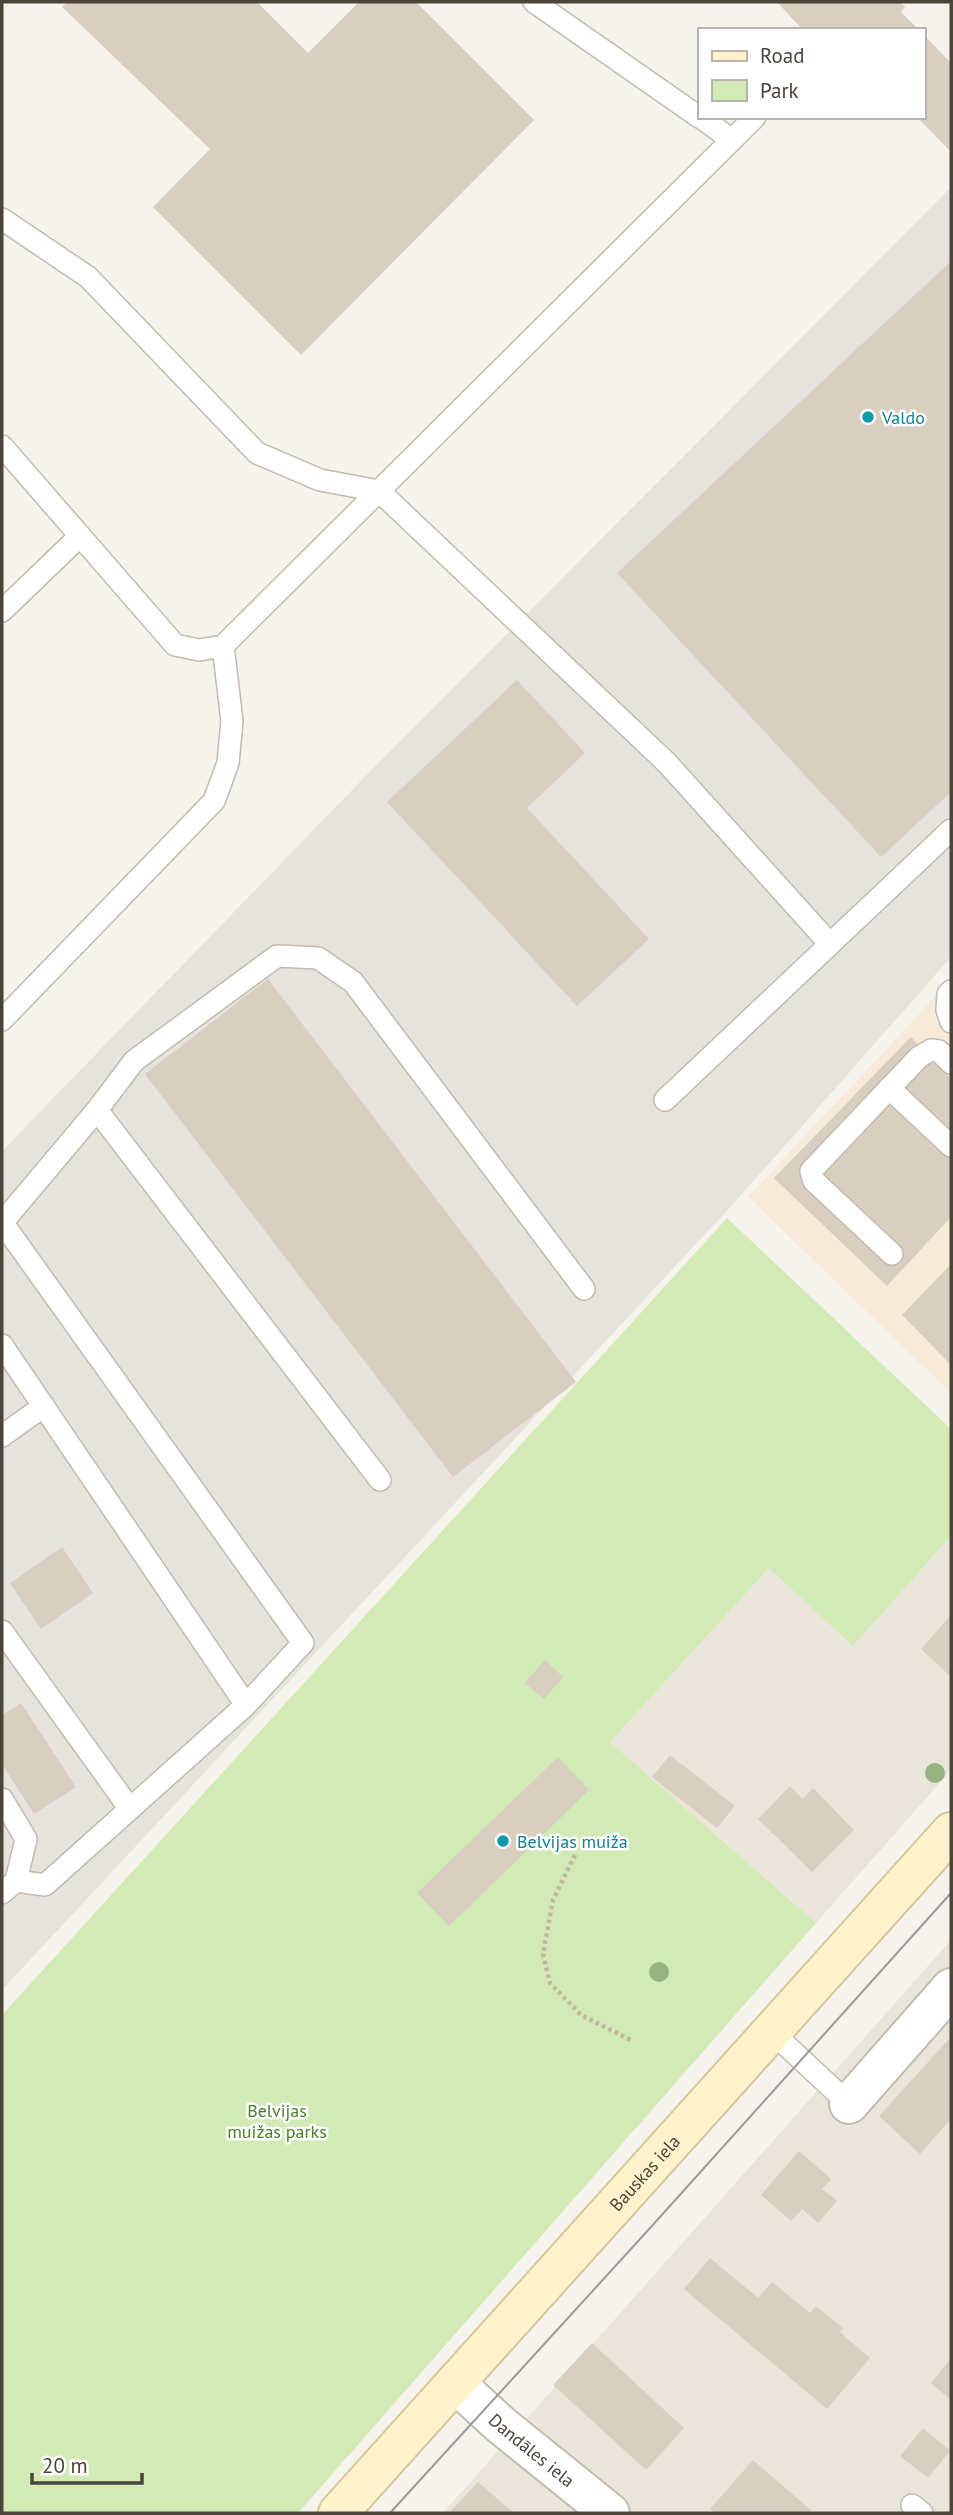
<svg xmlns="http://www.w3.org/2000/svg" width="953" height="2515" font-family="'PT Sans',sans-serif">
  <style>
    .residential { fill: #eae5da }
    .commercial { fill: #f7ead8 }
    .industrial { fill: #e6e2dd }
    .green { fill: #d2eab5 }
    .building { fill: #d8cfc1 }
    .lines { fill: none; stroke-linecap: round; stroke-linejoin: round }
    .lane-casing { stroke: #c2bbae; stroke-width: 24 }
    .street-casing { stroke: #c2bbae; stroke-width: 42 }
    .secondary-casing { stroke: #d6c79b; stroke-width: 42 }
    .path { stroke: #c4b79f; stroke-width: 4.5; stroke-dasharray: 3.5 3.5; stroke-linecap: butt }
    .lane { stroke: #fff; stroke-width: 21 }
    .street { stroke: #fff; stroke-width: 38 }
    .secondary { stroke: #fff3cd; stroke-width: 38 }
    .tram { stroke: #9a9a9a; stroke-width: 2 }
    .tree { fill: #97b381 }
    .culture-dot { fill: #0f9aa8; stroke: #fff; stroke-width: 2.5 }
    .labels { text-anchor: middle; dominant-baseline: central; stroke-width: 5; stroke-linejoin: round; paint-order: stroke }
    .culture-label { font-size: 18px; fill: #0d838f; stroke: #fff; text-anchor: start }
    .park-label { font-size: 18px; fill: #4a7f2a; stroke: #fff }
    .street-label { font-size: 18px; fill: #4b4439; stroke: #fff }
  </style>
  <rect width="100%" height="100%" fill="#f6f3ec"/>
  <path class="residential" d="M951,1536v234l-135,153 -206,-181 160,-175 83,78z
    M951,1940v573h-508z"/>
  <path class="commercial" d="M951,980v413l-203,-196z"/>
  <path class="industrial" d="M951,187v770l-216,245 -733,788v-839l358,-369z"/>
  <path class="green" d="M727,1218l224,211v107l-98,110 -84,-78 -159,174 206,181 -518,590h-296v-498z"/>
  <path class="building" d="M67,2h190l51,51 51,-51h57l118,118 -233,235 -148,-148 57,-58 -148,-142z
    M777,2h123l5,5 -4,5 18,18h-116z
    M923,34l28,29v89l-34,-35h6z
    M951,261v531l-70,65 -264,-284z
    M517,680l68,73 -58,55 122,131 -72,67 -190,-204z
    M268,979l308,403 -123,95 -308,-403z
    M911,1037l40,42v138l-64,69 -113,-108z
    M951,1264v101l-49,-50z
    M62,1547l31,46 -52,36 -31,-46z
    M951,1615v62l-30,-28z
    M545,1660l18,17 -19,22 -19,-16z
    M21,1703l55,84 -42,27 -32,-50v-49z
    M670,1755l65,51 -18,22 -65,-51z
    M558,1757l31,33 -140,136 -32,-33z
    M790,1786l12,13 11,-11 41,42 -42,42 -54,-53z
    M951,2037v82l-31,35 -41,-38z
    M799,2151l32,28 -9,10 15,12 -19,22 -16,-14 -11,12 -30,-26z
    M710,2258l48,40 14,-16 38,31 6,-7 27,22 -3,4 30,26 -43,51 -143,-120z
    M592,2343l92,85 -38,42 -93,-85z
    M951,2358v42l-20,-17z
    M923,2428l27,23 -22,27 -28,-22z
    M753,2460l61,53h-99l-5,-4z
    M478,2482l36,31h-65z"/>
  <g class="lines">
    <g class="lane-casing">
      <path id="lane" d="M534,2l165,115
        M700,117l32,23
        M2,219l86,58 169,176 63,27 59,11 288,272 163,181
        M2,446l173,199 24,5 24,-4 532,-529
        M2,611l78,-75
        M951,991l-3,3 -1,16 4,12
        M2,1020l212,-219 14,-38 4,-42 -9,-75
        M889,1088l62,58
        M665,1100l286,-270
        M97,1110l283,370
        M2,1222l301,421 -57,62 -201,180 -29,-4
        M2,1223l95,-113 37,-49 143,-105 41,2 35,24 231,307
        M892,1254l-78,-73 -3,-10 108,-114 12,-7 8,1 12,12
        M2,1345l244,360
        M2,1436l42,-30
        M2,1631l128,178
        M2,1799l24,40 -10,42 -14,12
        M772,2032l77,72
        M912,2505l10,8"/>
    </g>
    <g class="street-casing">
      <g id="street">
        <path d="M849,2104l102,-116"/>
        <path id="s1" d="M455,2383l46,42 109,88"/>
      </g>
    </g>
    <g class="secondary-casing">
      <g id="secondary">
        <path id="s2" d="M338,2513l613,-681"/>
      </g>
    </g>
    <path class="path" d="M575,1855l-22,45 -10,54 7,29 31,32 52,26"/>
    <use href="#lane" class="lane"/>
    <use href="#street" class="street"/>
    <use href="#secondary" class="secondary"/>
    <path class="tram" d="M390,2513l261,-286 300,-334"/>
  </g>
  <g class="tree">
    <circle cx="935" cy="1773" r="10"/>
    <circle cx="659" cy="1972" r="10"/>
  </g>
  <g class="culture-dot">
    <circle cx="868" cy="417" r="7"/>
    <circle cx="503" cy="1841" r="7"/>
  </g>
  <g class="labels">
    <g class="culture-label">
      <text x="882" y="417">Valdo</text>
      <text x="517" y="1841">Belvijas muiža</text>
    </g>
    <g class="park-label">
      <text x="277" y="2110">Belvijas<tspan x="277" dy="21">muižas parks</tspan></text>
    </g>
    <g class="street-label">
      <text stroke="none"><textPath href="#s2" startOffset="458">Bauskas iela</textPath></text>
      <text stroke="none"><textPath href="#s1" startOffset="102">Dandāles iela</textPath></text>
    </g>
  </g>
  <rect width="953" height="2515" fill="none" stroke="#4b4439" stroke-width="7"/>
  <rect x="698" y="28" width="228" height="91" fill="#ffffff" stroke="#b7b4b0" stroke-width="2"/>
  <rect x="712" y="51" width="35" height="10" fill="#fff3cd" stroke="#b7b4b0" stroke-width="2"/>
  <text x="760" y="63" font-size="21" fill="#4b4439">Road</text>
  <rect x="712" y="80" width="35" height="21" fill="#d2eab5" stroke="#b7b4b0" stroke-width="2"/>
  <text x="760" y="98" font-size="21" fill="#4b4439">Park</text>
  <path d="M32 2473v10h110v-10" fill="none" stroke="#4b4439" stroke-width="3.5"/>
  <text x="42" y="2473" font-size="21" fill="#4b4439" stroke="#ffffff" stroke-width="5" paint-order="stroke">20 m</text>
</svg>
